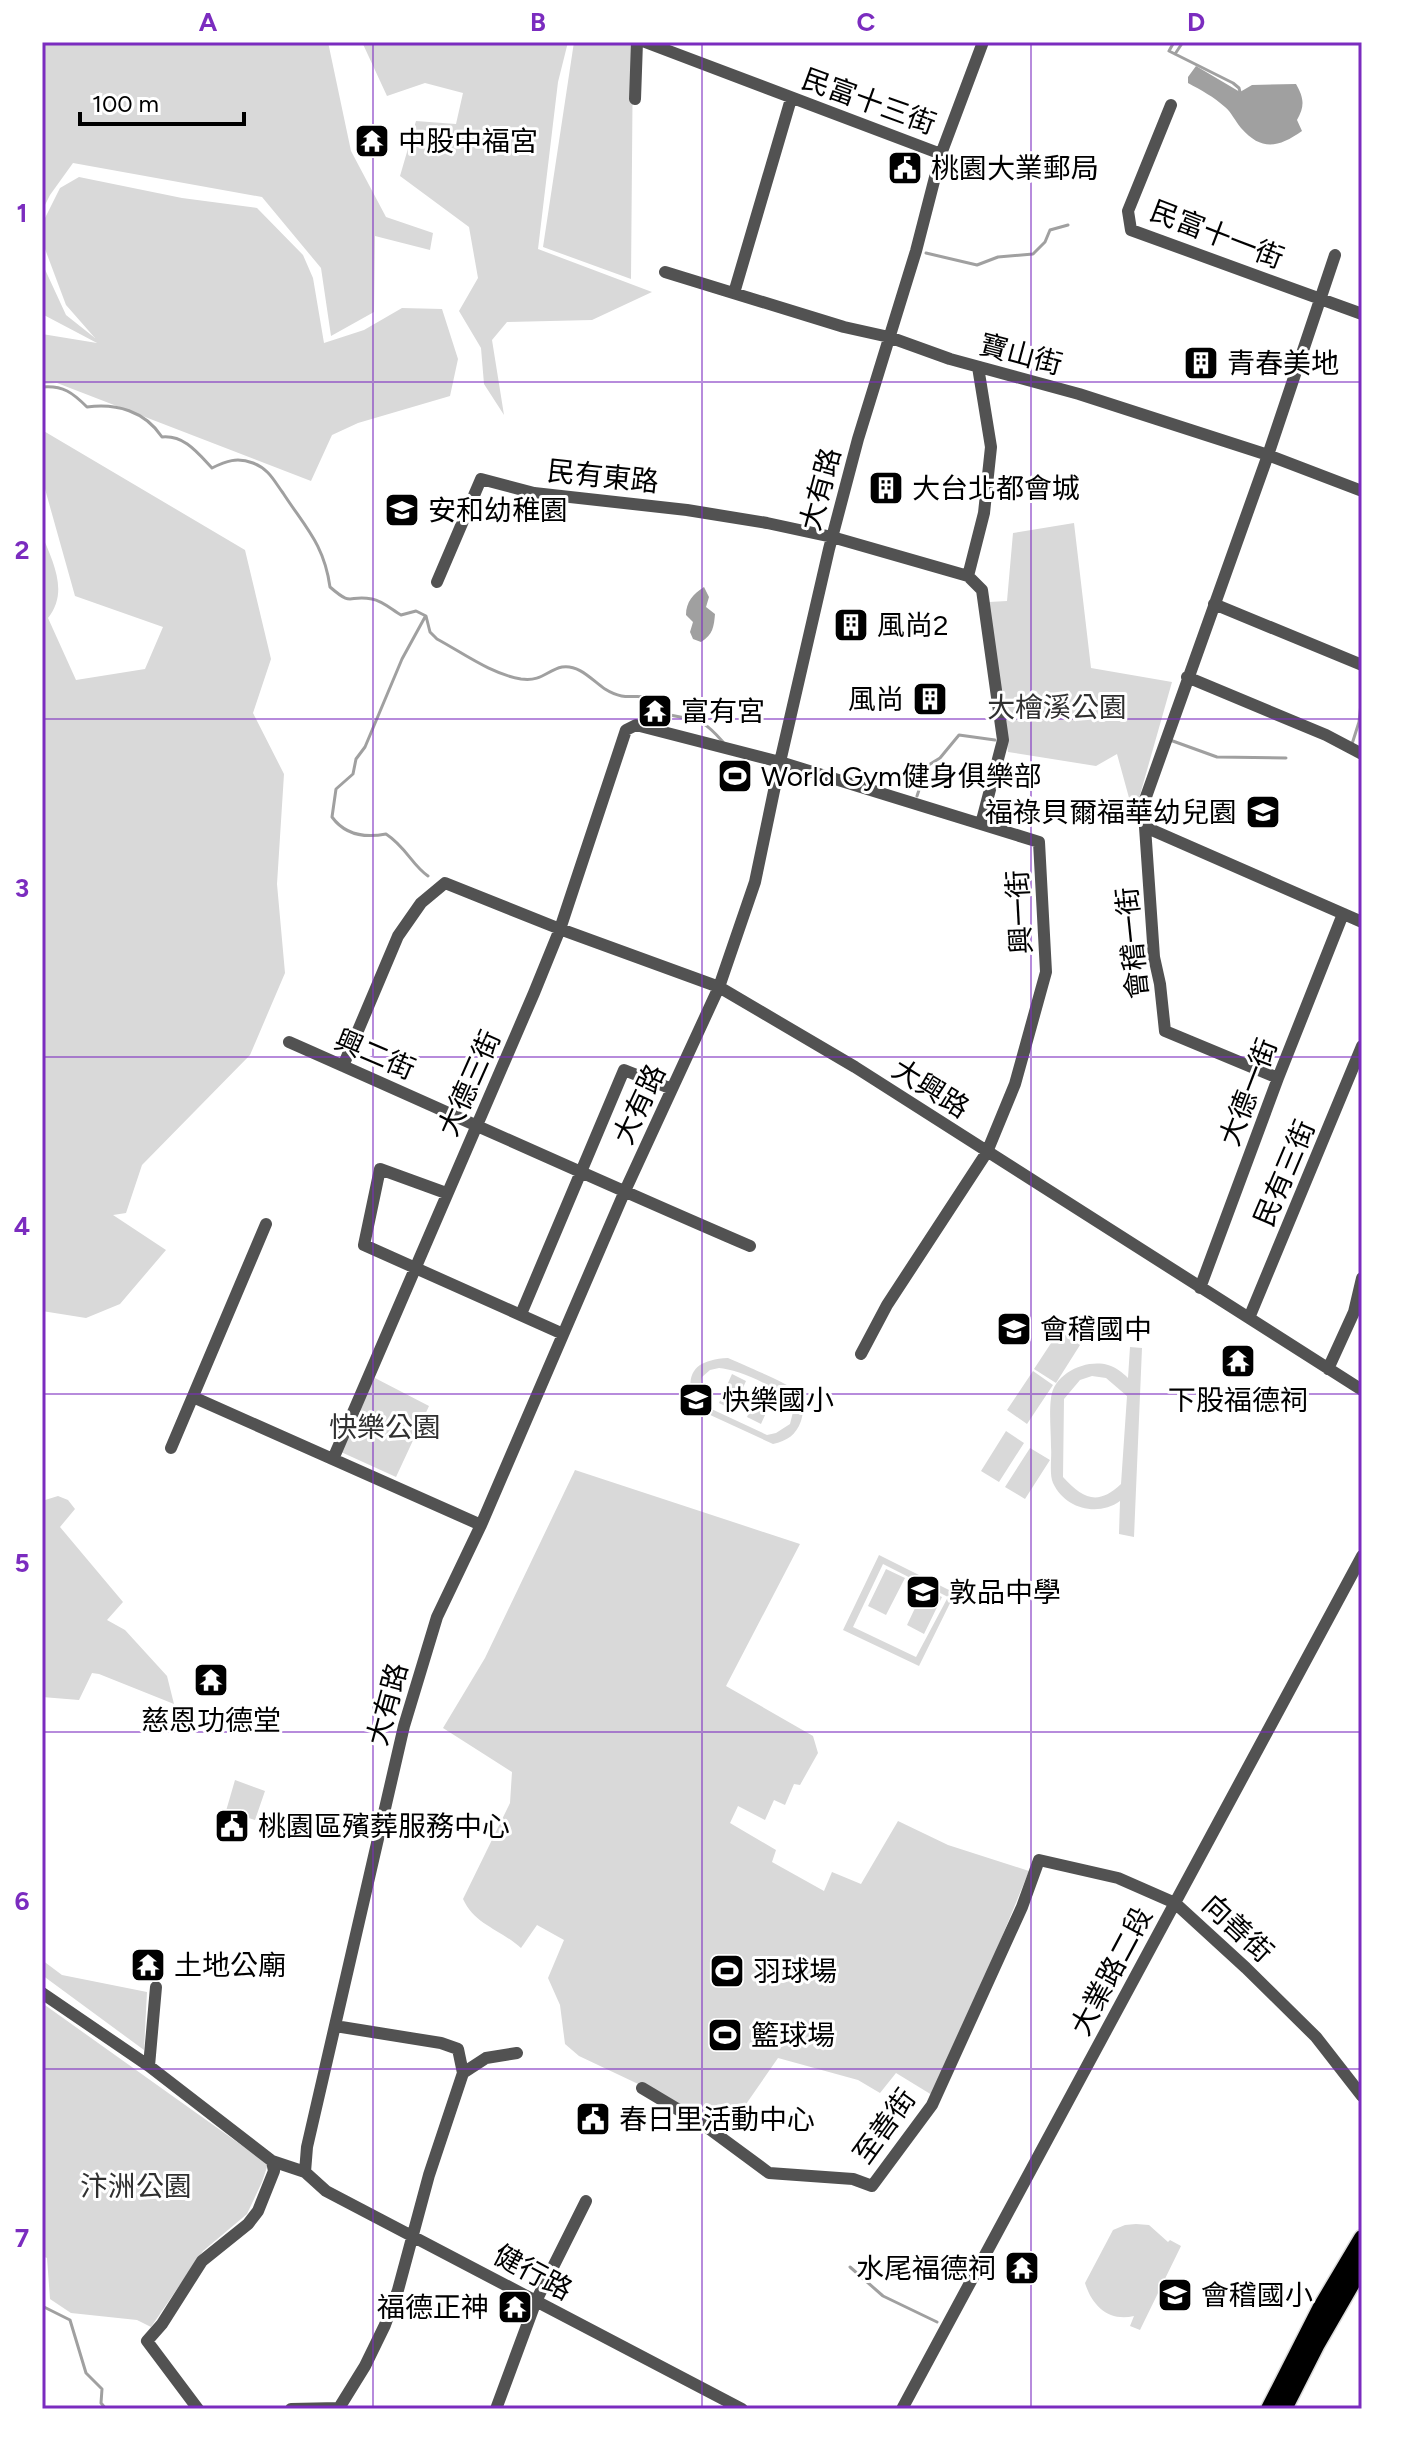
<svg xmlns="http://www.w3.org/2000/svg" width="1404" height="2451" font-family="Figtree,'Noto Sans TC',sans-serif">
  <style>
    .green { fill: #d9d9d9; fill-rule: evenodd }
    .water { fill: #a0a0a0 }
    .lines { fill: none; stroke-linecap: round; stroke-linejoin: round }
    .stream { stroke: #a0a0a0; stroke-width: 3 }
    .major-casing { stroke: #dbdbdb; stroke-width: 19 }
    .minor { stroke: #525252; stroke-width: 12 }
    .major { stroke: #000; stroke-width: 16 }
    .grid { fill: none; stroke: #7b2cbf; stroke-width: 2; stroke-opacity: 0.55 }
    .labels { text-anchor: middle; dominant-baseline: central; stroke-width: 6; stroke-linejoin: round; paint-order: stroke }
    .street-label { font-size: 28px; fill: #000; stroke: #fff }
    .poi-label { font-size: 28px; fill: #000; stroke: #fff; text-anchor: start }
    .park-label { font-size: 28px; fill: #303030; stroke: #fff }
    .neatline { fill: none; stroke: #7b2cbf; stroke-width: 3 }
    .grid-label { font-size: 26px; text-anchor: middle; font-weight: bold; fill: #7b2cbf }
  </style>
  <rect width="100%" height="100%" fill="#fff"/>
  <path class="green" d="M42,42h286l23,109 35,66 47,16 -3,17 -55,-14 -1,76 -43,24 -10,-68 -59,-71 -189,-34 -23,32 -8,16z
    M362,42h206l-10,40 -20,167 114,43 -60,28 -85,2 -15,18 12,75 -20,-31 -3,-36 -22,-37 19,-33 -9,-51 -69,-51 16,-55 40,3 7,-31 -38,-10 -38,13z
    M574,42h59l-2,237 -88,-32z
    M79,177l103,21 75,10 46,47 10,23 11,65 40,-13 38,-22 40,1 16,50 -8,37 -92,27 -26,12 -21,46 -254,-98 -15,1v-50l55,9 -55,-29v-51l24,52 29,23 -29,-33 -24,-64v-17l18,-36z
    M42,430l203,120 26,109 -18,54 31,61 -7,110 8,89 -35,82 -108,110 -16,48 -13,2 53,35 -46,54 -34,14 -44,-7v-776c11,27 27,57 6,83l28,62 69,-11 18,-42 -88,-31 -30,-107 -3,-2z
    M1074,523l17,145 81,14 -38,134 -17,-62 -21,12 -88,-14 -19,-150 18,-1 6,-68z
    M1059,1331l21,14 -24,38 -22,-14z
    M1130,1347l12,1 -8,189 -15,-3 1,-33c-22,16 -55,8 -67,-18 -4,-9 -1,-26 -2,-36 0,-16 -2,-34 0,-49 3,-25 35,-39 57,-33 8,2 15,8 20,13zM1092,1376l14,2 21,18 -6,88c-23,22 -38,15 -58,-7l1,-78 16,-19z
    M728,1358c13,6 60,25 68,33 8,8 8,21 5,30 -5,14 -14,20 -28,23l-78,-36c-11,-33 -3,-48 33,-50zM719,1368c19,1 68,22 75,40l-4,16 -14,9 -9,2 -62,-29 -5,-19 2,-10 8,-7z
    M1033,1371l20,14 -26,39 -20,-14z
    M732,1374l14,7 -13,29 -14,-7z
    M373,1377l56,29 -33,71 -55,-25z
    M760,1389l14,6 -13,29 -14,-7z
    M1006,1431l18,12 -25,39 -18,-11z
    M1030,1448l20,12 -25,39 -20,-12z
    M575,1470l225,74 -74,142 87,50 5,17 -18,32 -6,-1 -9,21 -11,-5 -9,20 -27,-14 -8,17 46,27 -4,12 52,29 8,-19 29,12 37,-63 50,24 81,26 -42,102 -55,122 -36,-22 -16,20 -22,-13 -80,-22 -52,75 -54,-33 -93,-44 -14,-12 -5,-39 -12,-27 16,-38 -27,-15 -16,23c-21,-19 -46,-23 -58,-49l47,-96 2,-31 -69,-44 42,-70z
    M58,1496l10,4 7,9 -15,18 63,75 -16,18 18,10 42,46 7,28 -75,-30 -7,-1 -13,27 -37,-3v-196z
    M879,1555l76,38 -36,73 -76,-36zM883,1564l65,33 -32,60 -63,-30z
    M886,1569l19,9 -19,37 -18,-9z
    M924,1589l18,8 -18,37 -17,-9z
    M235,1780l30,11 -10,29 -29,-9z
    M42,1960l20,15 85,17 -3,58 -102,-75z
    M42,2003l226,161 -6,18 -15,32 -44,37 -52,76 -14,-7 -66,-7 -21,-14 -3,-41 -5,-2z
    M1136,2224l13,1 19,17 2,-2 11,6 -41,84 -10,-4 4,-10c-25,6 -42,-10 -49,-33l28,-53 12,-5z"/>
  <path class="water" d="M1196,66l44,26 12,-7 44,-1c8,14 9,22 1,36l5,11c-23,16 -40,21 -61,-3 -6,-7 -9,-15 -16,-21 -11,-10 -24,-17 -37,-24v-6z
    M704,587l5,10 -3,10 9,7c-1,12 -2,21 -14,28l-8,-3 -3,-7 3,-10 -7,-7c0,-13 7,-21 18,-28z"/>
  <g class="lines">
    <path class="stream" d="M1174,42l-5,9 64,32 6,5 1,4
      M1175,54l8,-12
      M926,253l51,12 21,-8 35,-3 12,-12 5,-12 18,-5
      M42,387c21,-2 31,6 45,20 29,-4 58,4 75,30 22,-2 35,15 50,31 14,-7 25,-11 41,-5 16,6 21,18 30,30 22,34 41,51 47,94 24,21 17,7 42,12 11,2 20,11 29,16l15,-4 10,5 4,16 7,7c26,14 54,35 84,40 21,3 26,-9 41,-12 17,-3 31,14 43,22 30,19 36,-8 65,26 29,6 32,3 53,27
      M425,617l-23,42 -37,88 -9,12 -3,15 -17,15 -4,28c13,18 33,21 54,17 20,13 26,31 42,42
      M1170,740l47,17 69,1
      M1352,744l7,-22 3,-28
      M917,796l10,-30 13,-8 19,-23 36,5
      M850,2267l33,29 54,26
      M42,2306l28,14 16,53 16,16 -1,14 5,6"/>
    <g class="major-casing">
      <path id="major" d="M1269,2409l52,-102 41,-69
        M1284,2409l33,-65 45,-78"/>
    </g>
    <path class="minor" d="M645,42l296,112
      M635,99l2,-57
      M1171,105l-43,106 3,19 231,84
      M665,272l179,55 45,10 61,22 129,35 189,61 94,36
      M734,293l57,-194
      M968,576l16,-63 7,-66 -13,-80
      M437,582l44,-103 53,14 153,17 80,13 65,14 136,39 14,14 21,150 -22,84
      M1214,604l148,61
      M1187,677l139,58 36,19
      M1145,827l217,95
      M289,1042c154,68 307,138 461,204
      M343,1066l55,-130 23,-33 24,-20 115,46 159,58 136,80 507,323
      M1278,1078l-113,-47 -5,-47 -6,-27 -9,-130 -3,-19 126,-353 67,-200
      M446,1193l-66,-24 -16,76 199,89
      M1200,1288l78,-210 65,-164
      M521,1314l103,-244 48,19
      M1249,1318l113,-272
      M1328,1369l26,-57 8,-34
      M193,1397l288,128
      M171,1448l95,-224
      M333,1459l201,-466 26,-64 66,-199 10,-5 144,37 259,80 7,130 -31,112 -28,68 -100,153 -26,49
      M156,1987l-7,79 123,95 2,10 -16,40 -10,13 -46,37 -40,63 -15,17 51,68
      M42,1993l107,73
      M335,2026l106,17 17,6 5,24
      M642,2088l62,37 65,48 84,6 19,7 60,-81 90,-198 17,-47 79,18 57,25 71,65 70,69 46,59
      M272,2161l33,11 21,19 416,218
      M305,2172l2,-25 97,-421 33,-109 44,-92 143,-332 95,-206 36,-105 25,-120 49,-213 29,-110 58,-188 25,-97 42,-112
      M291,2409l48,-1 26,-42 20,-41 13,-35 31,-115 34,-102 23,-15 31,-5
      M496,2409l40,-108 50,-100
      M902,2409l460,-853"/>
    <use href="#major" class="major"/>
  </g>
  <path class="grid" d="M373,42v2367M702,42v2367M1031,42v2367M42,382h1320M42,719h1320M42,1057h1320M42,1394h1320M42,1732h1320M42,2069h1320"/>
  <defs>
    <g id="temple-square" transform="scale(1.8)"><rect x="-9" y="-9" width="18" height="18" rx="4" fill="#000" stroke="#fff"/><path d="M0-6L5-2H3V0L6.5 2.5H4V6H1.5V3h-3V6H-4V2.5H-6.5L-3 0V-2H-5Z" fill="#fff"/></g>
    <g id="civic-square" transform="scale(1.8)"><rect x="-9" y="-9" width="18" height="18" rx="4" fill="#000" stroke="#fff"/><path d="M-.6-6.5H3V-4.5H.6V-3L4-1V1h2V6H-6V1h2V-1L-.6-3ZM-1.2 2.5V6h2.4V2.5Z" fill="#fff"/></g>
    <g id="building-square" transform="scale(1.8)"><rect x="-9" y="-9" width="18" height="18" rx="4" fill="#000" stroke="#fff"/><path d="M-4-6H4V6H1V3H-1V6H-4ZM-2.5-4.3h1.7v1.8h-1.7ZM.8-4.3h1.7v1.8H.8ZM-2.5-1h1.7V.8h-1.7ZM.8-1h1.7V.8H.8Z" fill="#fff"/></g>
    <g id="school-square" transform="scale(1.8)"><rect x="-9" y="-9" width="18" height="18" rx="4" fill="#000" stroke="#fff"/><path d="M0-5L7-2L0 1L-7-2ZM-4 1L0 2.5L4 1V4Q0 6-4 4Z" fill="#fff"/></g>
    <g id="stadium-square" transform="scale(1.8)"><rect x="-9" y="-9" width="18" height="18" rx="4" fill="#000" stroke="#fff"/><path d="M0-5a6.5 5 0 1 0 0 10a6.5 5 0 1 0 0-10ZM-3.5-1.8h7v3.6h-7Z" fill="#fff"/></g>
  </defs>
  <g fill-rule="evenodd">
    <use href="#temple-square" x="372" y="141"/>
    <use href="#civic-square" x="905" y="168"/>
    <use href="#building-square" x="1201" y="363"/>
    <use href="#building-square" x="886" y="488"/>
    <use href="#school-square" x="402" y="510"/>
    <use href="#building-square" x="851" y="625"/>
    <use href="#building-square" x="930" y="699"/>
    <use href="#temple-square" x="655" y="711"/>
    <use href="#stadium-square" x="735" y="776"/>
    <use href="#school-square" x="1263" y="812"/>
    <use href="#school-square" x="1014" y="1329"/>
    <use href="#temple-square" x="1238" y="1361"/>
    <use href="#school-square" x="696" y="1400"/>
    <use href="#school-square" x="923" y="1592"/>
    <use href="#temple-square" x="211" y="1680"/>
    <use href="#civic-square" x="232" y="1826"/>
    <use href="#temple-square" x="148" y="1965"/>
    <use href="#stadium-square" x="727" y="1971"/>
    <use href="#stadium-square" x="725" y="2035"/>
    <use href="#civic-square" x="593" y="2119"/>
    <use href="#temple-square" x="1022" y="2268"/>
    <use href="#school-square" x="1175" y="2295"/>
    <use href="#temple-square" x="515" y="2307"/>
  </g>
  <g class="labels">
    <g class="street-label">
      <text transform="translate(869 101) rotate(20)">民富十三街</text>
      <text transform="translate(1217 234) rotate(21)">民富十一街</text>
      <text transform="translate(1021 354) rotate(15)">寶山街</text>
      <text transform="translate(603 476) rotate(6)">民有東路</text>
      <text transform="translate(820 489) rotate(-75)">大有路</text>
      <text transform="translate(1019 912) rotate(-93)">興一街</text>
      <text transform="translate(1132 943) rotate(-96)">會稽一街</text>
      <text transform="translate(375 1054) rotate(23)">興二街</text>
      <text transform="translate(469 1083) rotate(-66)">大德三街</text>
      <text transform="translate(931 1088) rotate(32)">大興路</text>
      <text transform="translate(1248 1092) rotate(-69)">大德一街</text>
      <text transform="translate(639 1104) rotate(-65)">大有路</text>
      <text transform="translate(1284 1173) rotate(-67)">民有三街</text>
      <text transform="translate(387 1704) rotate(-75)">大有路</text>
      <text transform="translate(1238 1928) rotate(43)">向善街</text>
      <text transform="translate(1111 1971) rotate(-62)">大業路二段</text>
      <text transform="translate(884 2126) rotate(-54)">至善街</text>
      <text transform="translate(533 2272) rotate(28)">健行路</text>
    </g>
    <g class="poi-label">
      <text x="398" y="141">中股中福宮</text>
      <text x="931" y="168">桃園大業郵局</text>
      <text x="1227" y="363">青春美地</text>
      <text x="912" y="488">大台北都會城</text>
      <text x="428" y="510">安和幼稚園</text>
      <text x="877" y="625">風尚2</text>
      <text x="904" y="699" text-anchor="end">風尚</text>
      <text x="681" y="711">富有宮</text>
      <text x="761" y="776">World Gym健身俱樂部</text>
      <text x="1237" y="812" text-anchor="end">福祿貝爾福華幼兒園</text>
      <text x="1040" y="1329">會稽國中</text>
      <text x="722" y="1400">快樂國小</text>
      <text x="1238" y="1400" text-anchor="middle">下股福德祠</text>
      <text x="949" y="1592">敦品中學</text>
      <text x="211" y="1720" text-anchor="middle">慈恩功德堂</text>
      <text x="258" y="1826">桃園區殯葬服務中心</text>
      <text x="174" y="1965">土地公廟</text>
      <text x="753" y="1971">羽球場</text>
      <text x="751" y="2035">籃球場</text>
      <text x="619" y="2119">春日里活動中心</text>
      <text x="996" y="2268" text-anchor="end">水尾福德祠</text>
      <text x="1201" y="2295">會稽國小</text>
      <text x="489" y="2307" text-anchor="end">福德正神</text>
    </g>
    <g class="park-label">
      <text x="1057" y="707">大檜溪公園</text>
      <text x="385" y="1427">快樂公園</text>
      <text x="136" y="2186">汴洲公園</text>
    </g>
  </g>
  <rect width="1404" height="2451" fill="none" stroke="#ffffff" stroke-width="88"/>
  <path d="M80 112v12h164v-12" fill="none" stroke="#000000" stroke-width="4"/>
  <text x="92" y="112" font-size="24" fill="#000000" stroke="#ffffff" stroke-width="6" paint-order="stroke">100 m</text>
  <rect x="44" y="44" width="1316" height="2363" class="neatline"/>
  <g class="grid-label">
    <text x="208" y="31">A</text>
    <text x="538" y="31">B</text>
    <text x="866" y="31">C</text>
    <text x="1196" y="31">D</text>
    <text x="22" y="222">1</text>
    <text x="22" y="559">2</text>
    <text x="22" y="897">3</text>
    <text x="22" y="1235">4</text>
    <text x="22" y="1572">5</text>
    <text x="22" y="1910">6</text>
    <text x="22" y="2247">7</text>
  </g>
</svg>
